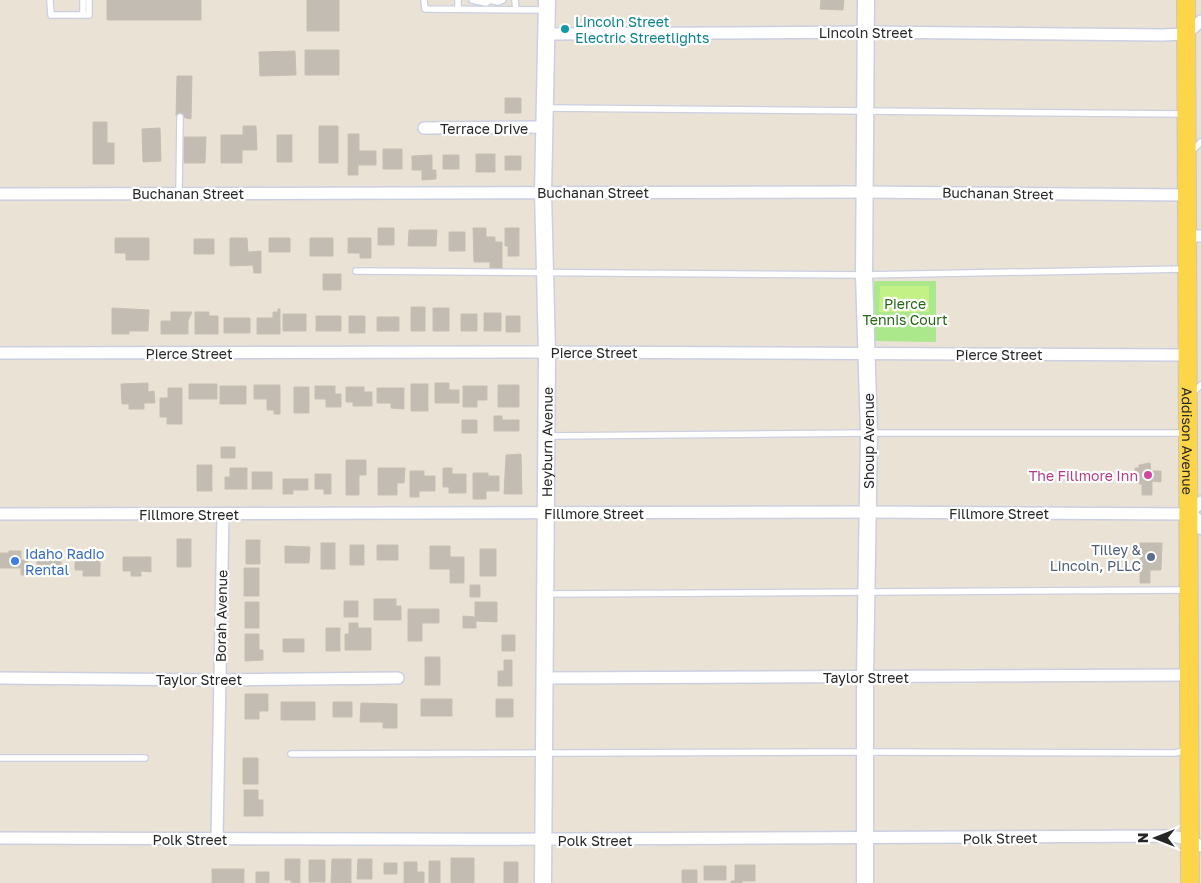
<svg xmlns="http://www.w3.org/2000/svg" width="1201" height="883" font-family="'Golos Text',sans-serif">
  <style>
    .green { fill: #abe88c }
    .pitch { fill: #c3f186 }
    .building { fill: #c2bcb3; stroke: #c6bfb0 }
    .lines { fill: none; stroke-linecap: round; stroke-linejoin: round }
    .lane-casing { stroke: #cbcfe2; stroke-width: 8 }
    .street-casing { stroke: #cbcfe2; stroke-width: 14 }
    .secondary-casing { stroke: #cbcfe2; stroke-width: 19 }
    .primary-casing { stroke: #c7c7c7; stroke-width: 20 }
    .lane { stroke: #fff; stroke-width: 5.5 }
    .street { stroke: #fff; stroke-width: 11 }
    .secondary { stroke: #fff; stroke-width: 16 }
    .primary { stroke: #fdd549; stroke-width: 18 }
    .culture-dot { fill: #0f9aa8; stroke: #fff; stroke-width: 2 }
    .hotel-dot { fill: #d1479c; stroke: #fff; stroke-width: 2 }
    .service-dot { fill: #5c6f8a; stroke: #fff; stroke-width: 2 }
    .shop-dot { fill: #3f7fe0; stroke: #fff; stroke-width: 2 }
    .labels { text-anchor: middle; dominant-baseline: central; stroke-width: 4.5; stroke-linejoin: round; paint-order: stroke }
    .culture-label { font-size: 14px; fill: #0d838f; stroke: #fff; text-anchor: start }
    .street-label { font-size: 14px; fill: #272727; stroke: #fff }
    .park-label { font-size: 14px; fill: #236812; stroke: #fff }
    .hotel-label { font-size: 14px; fill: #b23c85; stroke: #fff; text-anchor: end }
    .service-label { font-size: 14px; fill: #4e5e75; stroke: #fff; text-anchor: end }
    .shop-label { font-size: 14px; fill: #366cbe; stroke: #fff; text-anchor: start }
  </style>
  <rect width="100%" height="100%" fill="#ebe2d6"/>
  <path class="green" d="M874,281h62v61l-62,-1z"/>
  <path class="pitch" d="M880,286h49v26h-50z"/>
  <path class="building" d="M107,0h94v20h-94z
    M307,0h32v31h-32z
    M821,0h23l-1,10 -23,-1z
    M305,50h34v25h-34z
    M295,51l1,24 -36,1 -1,-24z
    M177,76h15l-1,43 -15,-3z
    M505,98h16v15h-16z
    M93,122h14v21h7v21h-21z
    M243,126h13l1,24h-15v13h-21v-28h22z
    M319,126h19v37h-19z
    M160,128l1,33 -18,1 -1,-33z
    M348,134h11v17h17v14h-18v10h-10z
    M277,135h15v27h-15z
    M184,137h22l-1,26h-21z
    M383,149h19v20h-19z
    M476,154h19v18h-19z
    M432,155v15h4v9l-14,1v-10h-10v-14z
    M443,155h16v14h-16z
    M505,156h16v14h-16z
    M378,228h16v17h-16z
    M473,228h13v9h9v5h7v33h-12v-13h-16z
    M505,228h14v28h-11v-10h-3z
    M409,230h28l-1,16h-28z
    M449,232h16v19h-16z
    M115,238h34v22h-23v-7h-11z
    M230,238h17l1,14 13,-1v22h-7l-1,-8 -23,1z
    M269,238h21v14h-21z
    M310,238h23v18h-23z
    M348,238h23v20h-11v-5h-12z
    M194,239h20v15h-20z
    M323,274h18v16h-18z
    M411,307h14v24h-14z
    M112,308l37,2 -1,21h-19v3h-17z
    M433,308h16v23h-16z
    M278,309h2v25h-23v-16h16v-6h5z
    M171,312h21l-4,9v13h-27v-13h10z
    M195,312h14v4h9v18h-23z
    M484,313h17v18h-17z
    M283,314h23v17h-23z
    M461,314h16v17h-16z
    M316,316h25v15h-25z
    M349,316h16v17h-16z
    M506,316h14v16h-14z
    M377,317h22v14h-22z
    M224,318h26v15h-26z
    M148,383v9l6,-1 1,12h-11v6h-15v-5h-7l-1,-20z
    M435,383h14v7h10v13h-24z
    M189,384h28v15h-28z
    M411,384h17v27h-17z
    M254,385h26v29h-6v-4h-7v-11h-13z
    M498,385h21v22h-21z
    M220,386h26v18h-26z
    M315,386h20v8h6v13h-15v-8h-11z
    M463,386h24v14h-10v7h-14z
    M294,387h15v26h-15z
    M346,387h18v5h8v14h-19v-4h-7z
    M168,388h14v36h-15v-7h-7v-19h8z
    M377,388h27v21l-13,-1v-5h-14z
    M494,416h8v4h17v11h-25z
    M462,420h15v13h-15z
    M221,447h14v11h-14z
    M521,454l1,40h-18l2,-39z
    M346,460h20v15h-7v20h-13z
    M1150,463l1,8h10v11l-9,-1v14h-10v-11h-3l-1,-5 -2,1 -1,-12h4v-3z
    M197,465h15v26h-15z
    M230,468h17v21h-22v-12h5z
    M378,468h27l-1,15h-7v12h-19z
    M443,468h9v6h14v19h-17v-6h-6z
    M410,471h14v5h11v15h-16v6h-9z
    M252,472h20v17h-20z
    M473,473h15v3h11v15h-13v8h-13z
    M315,474h16v20h-7v-5h-9z
    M283,479h25v11h-15v4h-10z
    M177,539h14v28h-14z
    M246,540h14v24h-14z
    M321,543h14v26h-14z
    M1140,543h22l-1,27h-11v13h-10z
    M350,545h14v20h-14z
    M377,545h21v15h-21z
    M285,546l25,1 -1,16h-24z
    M430,546h20v11h14v26h-14v-14h-20z
    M480,549h16v27h-16z
    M9,551h12v9h7v15h-7v-7h-21v-15h9z
    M83,552h11v3l6,7v14h-17v-6h-8v-11h8z
    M37,553h24v15h-24z
    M123,557h28v15l-10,-1v5h-10v-5h-8z
    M244,568h15v28h-15z
    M470,585h10v12h-10z
    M374,599h22v7h5v14h-27z
    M344,601h14v16h-14z
    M245,602h14v26h-14z
    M475,602h22v20l-21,-1v7h-13v-12l12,1z
    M408,609h31v14h-17v18h-14z
    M349,623h9v5h13v22h-26v-16h4z
    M326,628h14v23h-14z
    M245,634h14v16h4v10l-18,1z
    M502,635h13v16h-13z
    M283,639h21v13h-21z
    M425,657h15v28h-15z
    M504,660h8v26h-14v-15h6z
    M245,694h23v17h-9v8h-14z
    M421,699h31v17h-31z
    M496,699h17v18h-17z
    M281,702h34v18h-34z
    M333,702h19v15h-19z
    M361,703l36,1v24h-14v-6h-23z
    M243,758h15v26h-15z
    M244,790h14v10h5v16h-19z
    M451,858h23v25h-23z
    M285,859h15v24h-9v-3h-6z
    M332,859h19v24h-20z
    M358,859h14v20h-15z
    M309,860h16v22h-16z
    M429,861h11v22h-11z
    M404,862h13v10h7v11h-20z
    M504,862h14v21h-14z
    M384,863h13v11h-13z
    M735,865h20v16h-13v2h-11v-2h4z
    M704,866h22v14h-22z
    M212,869h32v14h-32z
    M682,870h15v13h-15z
    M256,872h13v11h-13z"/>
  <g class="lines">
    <g class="lane-casing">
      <path id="lane" d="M50,0l1,15h38v-15
        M424,0l1,9 121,1
        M458,0v9
        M472,0l14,3 4,-3
        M490,0l8,2 5,-2
        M515,0l1,10
        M83,15v-15
        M546,108l638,6
        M1190,153l11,-11
        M179,193l1,-76
        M356,271l508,4 321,-6
        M1191,394l10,-9
        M548,436l321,-3h318
        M548,594l638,-4
        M291,754l575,-2 309,1 12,-3
        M0,758h145"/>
    </g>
    <g class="street-casing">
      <path id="street" d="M547,34l319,-2 296,3 24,-1 15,-13
        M424,128l120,-1
        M0,194l864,-2 323,3
        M1187,236h14
        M0,353l547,-1 640,3
        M0,514l867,-2 321,2 13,-12
        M0,678l219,2 179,-2
        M544,678l645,-3
        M0,838c391,2 782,2 1173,-2l16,4 12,6
        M217,839l6,-325"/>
    </g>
    <g class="secondary-casing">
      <g id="secondary">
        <path d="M1188,514l13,12"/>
        <path id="s1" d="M543,883l4,-531 -4,-160 4,-192"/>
        <path d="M865,883v-206l4,-244 -5,-158 2,-275"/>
      </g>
    </g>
    <g class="primary-casing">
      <g id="primary">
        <path id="s2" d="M1186,0l4,883"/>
      </g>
    </g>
    <use href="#lane" class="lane"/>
    <use href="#street" class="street"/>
    <use href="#secondary" class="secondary"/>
    <use href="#primary" class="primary"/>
  </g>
  <circle class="culture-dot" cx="565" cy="29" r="5"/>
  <circle class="hotel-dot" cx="1148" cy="475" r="5"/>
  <circle class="service-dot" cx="1151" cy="557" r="5"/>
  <circle class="shop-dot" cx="15" cy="561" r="5"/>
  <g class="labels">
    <g class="culture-label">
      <text x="575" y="21">Lincoln Street<tspan x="575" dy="16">Electric Streetlights</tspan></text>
    </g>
    <g class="street-label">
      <text x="866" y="32">Lincoln Street</text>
      <text x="484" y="128">Terrace Drive</text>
      <text x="593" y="192">Buchanan Street</text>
      <text x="188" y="193">Buchanan Street</text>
      <text transform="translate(998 193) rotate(1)">Buchanan Street</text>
      <text x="594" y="352">Pierce Street</text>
      <text x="189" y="353">Pierce Street</text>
      <text x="999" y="354">Pierce Street</text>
      <text stroke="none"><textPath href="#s1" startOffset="441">Heyburn Avenue</textPath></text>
      <text transform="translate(868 441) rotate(-90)">Shoup Avenue</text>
      <text stroke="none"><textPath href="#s2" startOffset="441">Addison Avenue</textPath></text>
      <text x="594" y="513">Fillmore Street</text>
      <text x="999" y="513">Fillmore Street</text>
      <text x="189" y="514">Fillmore Street</text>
      <text transform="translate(221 616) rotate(-89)">Borah Avenue</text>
      <text x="866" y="677">Taylor Street</text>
      <text x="199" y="679">Taylor Street</text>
      <text transform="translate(1000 838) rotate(-1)">Polk Street</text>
      <text x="190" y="839">Polk Street</text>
      <text x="595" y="840">Polk Street</text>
    </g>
    <g class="park-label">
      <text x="905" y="303">Pierce<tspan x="905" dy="16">Tennis Court</tspan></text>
    </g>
    <g class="hotel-label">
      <text x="1138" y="475">The Fillmore Inn</text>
    </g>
    <g class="service-label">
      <text x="1141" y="549">Tilley &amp;<tspan x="1141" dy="16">Lincoln, PLLC</tspan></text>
    </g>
    <g class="shop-label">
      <text x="25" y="553">Idaho Radio<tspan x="25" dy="16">Rental</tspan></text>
    </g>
  </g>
  <g transform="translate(1156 838) rotate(270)" stroke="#ffffff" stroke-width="4" paint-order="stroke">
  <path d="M0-4L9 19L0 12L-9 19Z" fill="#272727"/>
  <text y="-8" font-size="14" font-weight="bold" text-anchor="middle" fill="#272727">N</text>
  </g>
</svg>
